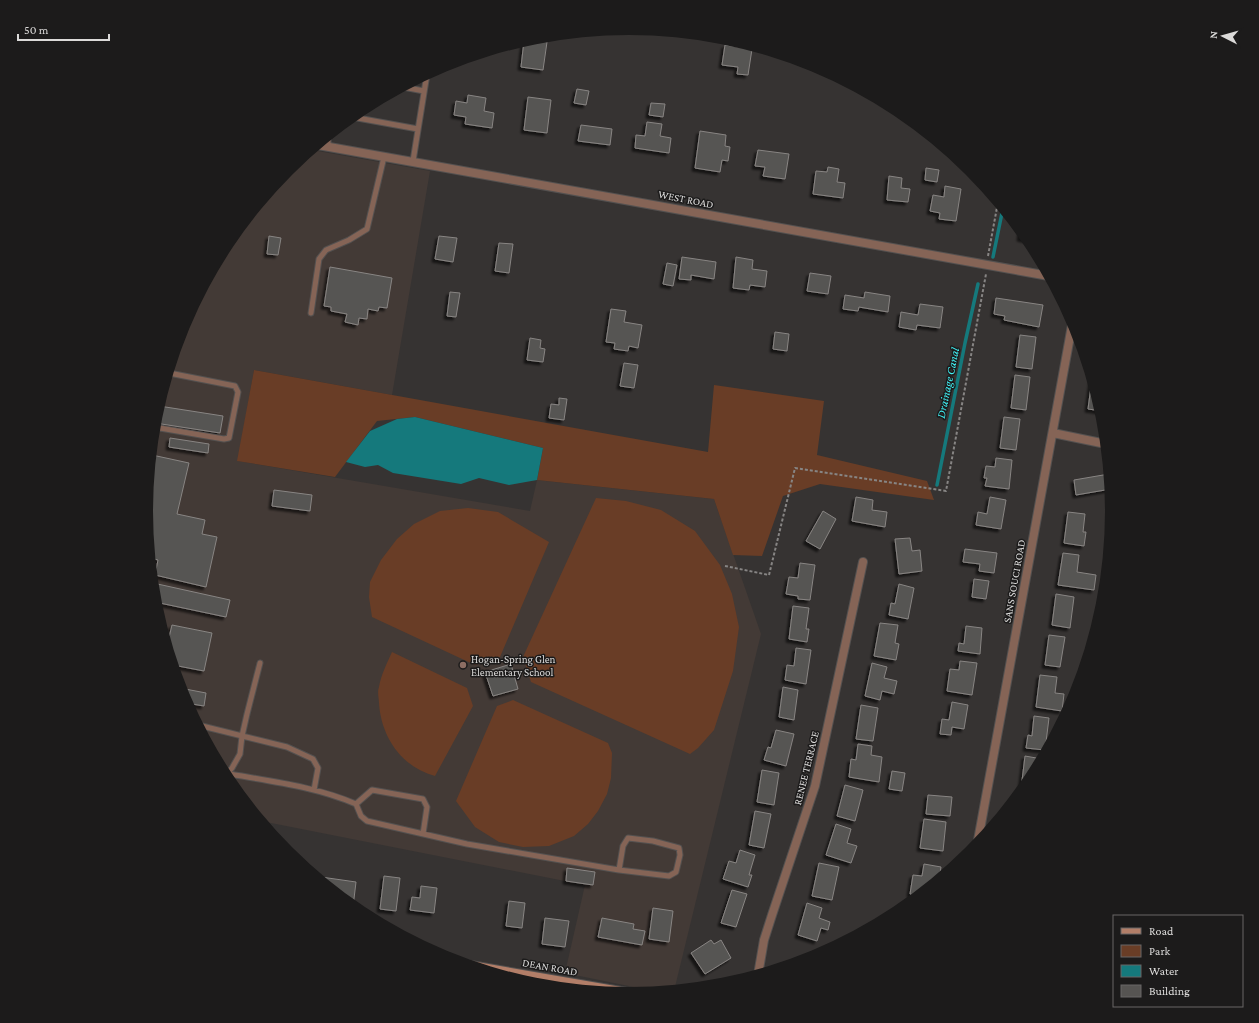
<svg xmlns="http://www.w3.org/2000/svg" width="1259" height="1023" font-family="'Crimson Pro',serif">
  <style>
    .built { fill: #433a36 }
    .green { fill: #693d26 }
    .water { fill: #15797c }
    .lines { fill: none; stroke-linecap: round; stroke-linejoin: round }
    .stream { stroke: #15797c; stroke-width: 3.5 }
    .building { fill: #565452; stroke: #888583; filter: url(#shadow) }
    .lane-casing { stroke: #545150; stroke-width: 7 }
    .street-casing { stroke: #545150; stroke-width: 10 }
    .secondary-casing { stroke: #545150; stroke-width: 10 }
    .path { stroke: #878584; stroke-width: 2; stroke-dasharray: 3 2; stroke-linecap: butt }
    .lane { stroke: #856456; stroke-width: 5 }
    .street { stroke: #856456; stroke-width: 8 }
    .secondary { stroke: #b27e68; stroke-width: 8 }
    .education-dot { fill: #8d6e63; stroke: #1c1b1b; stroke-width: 1.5 }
    .labels { text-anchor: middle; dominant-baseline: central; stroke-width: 3; stroke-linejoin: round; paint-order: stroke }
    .street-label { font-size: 11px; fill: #dbdad9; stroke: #1c1b1b }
    .poi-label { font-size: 11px; fill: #dbdad9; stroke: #1c1b1b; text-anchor: start }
    .water-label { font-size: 12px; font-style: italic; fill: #41f0f4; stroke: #1c1b1b }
  </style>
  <defs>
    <filter id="shadow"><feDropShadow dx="-3" dy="3" stdDeviation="1" flood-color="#0009"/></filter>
  </defs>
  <rect width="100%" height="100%" fill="#363332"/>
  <path class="built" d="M312,150l118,21 -38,224 -138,-25 -16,91 292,50 7,-31 177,19 47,135 -87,357 -16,1 -93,-19 20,-88 -324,-64 -34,-41 -44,-84 -28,-90 -9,-95 9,-94 28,-91 45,-83 60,-74z"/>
  <path class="green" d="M254,370l454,82 6,-67 110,16 -7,54 110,26 7,19 -114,-16 -37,12 -21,60 -29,-1 -19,-56 -177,-19 6,-32 -128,-31 -38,4 -42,56 -98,-16z
    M596,498l30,3 35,9 34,21 25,34 12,29 7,33 -6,44 -19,59 -16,18 -8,6 -159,-72 -8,-25z
    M468,508l30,4 51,30 -49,115 -25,8 -103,-48 -3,-20 1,-15 11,-22 16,-21 17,-15 26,-13z
    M392,652l75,36 6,18 -38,70c-34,-9 -54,-40 -56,-73 0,-5 -2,-11 0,-16 2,-12 8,-24 13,-35z
    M513,700l95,43 4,10 -1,25 -4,16 -9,17 -10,13 -14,12 -25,10 -26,1 -24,-5 -24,-15 -19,-26 41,-95z"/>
  <path class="water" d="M415,417l128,31 -6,32 -28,5 -30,-7 -18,6 -68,-11 -15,-8 -13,2 -19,-5 24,-31 27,-12z"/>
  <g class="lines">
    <path class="stream" d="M993,257l10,-49
      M937,485l28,-142 13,-59"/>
  </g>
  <path class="building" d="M529,39l18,3 -4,28 -22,-3 3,-26z
    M725,45l27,4 -4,26 -11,-1 1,-7 -16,-2z
    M577,89l12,2 -3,14 -12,-2z
    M468,95l18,3 -2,13 10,2 -2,15 -27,-4 1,-7 -12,-2 2,-14 11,2z
    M528,97l23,3 -4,33 -23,-3z
    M651,103l14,1 -2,13 -14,-2z
    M647,122l15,2 -2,12 11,2 -2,15 -34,-5 1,-13 9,1z
    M581,125l31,4 -2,16 -32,-4z
    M700,131l26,4 -1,11 5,1 -2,14 -6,-1 -2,12 -25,-4z
    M758,150l31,4 -4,25 -22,-3 2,-9 -10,-1z
    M828,167l11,2 -2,13 8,1 -2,15 -30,-4 3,-23 11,1z
    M926,168l13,2 -2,12 -12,-2z
    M889,176l13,2 -1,10 9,1 -2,13 -21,-2z
    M945,186l16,3 -5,32 -17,-2 1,-6 -10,-2 3,-16 11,2z
    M1021,230l8,10 -9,-2z
    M269,236l12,2 -3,17 -11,-1z
    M439,236l18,2 -4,24 -18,-3z
    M499,243l14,1 -4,29 -14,-2z
    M682,257l34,5 -2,17 -23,-4v5l-12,-1z
    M736,257l17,3 -1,9 15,2 -2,16 -15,-2 -1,5 -16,-2z
    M667,263l10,2 -4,21 -10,-2z
    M330,267l62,11 -5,30 -8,-1 -1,4 -10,-2 -1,10 -8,-1 -1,7 -13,-3 2,-8 -16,-3v-4l-7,-1z
    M810,273l21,3 -3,18 -21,-3z
    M450,292l10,1 -4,24 -9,-1z
    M865,292l25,4 -2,16 -29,-5 -1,4 -15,-2 2,-14 19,3z
    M996,298l47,7 -4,22 -35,-7 1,-4 -11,-2z
    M920,304l23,3 -3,21 -23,-3 -1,5 -17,-3 2,-15 17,3z
    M611,309l15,2 -2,11 18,3 -4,23 -9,-2 -1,5 -14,-2 1,-6 -9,-1z
    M775,332l14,2 -2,17 -14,-2z
    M1020,335l16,2 -4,32 -16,-2z
    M530,338l11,2 -1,8 5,1 -2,13 -16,-2z
    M624,363l14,2 -4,23 -14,-2z
    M1015,375l15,2 -4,33 -15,-2z
    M1092,379l10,32 -14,-2z
    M559,398l8,1 -3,21 -15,-2 2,-14 8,1z
    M159,406l64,10 -3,17 -65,-10z
    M1004,417l16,2 -4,31 -16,-2z
    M170,438l39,6 -1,9 -39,-6z
    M152,455l37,8 -12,51 28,6 -3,14 15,3 -11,50 -51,-12 3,-15 -7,-2 -5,-47z
    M996,458l16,2 -3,29 -24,-3 2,-8h-3l2,-12 9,1z
    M1109,474l2,15 -35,6 -2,-15z
    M274,490l38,5 -2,16 -38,-5z
    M856,497l17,3 -1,10 15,2 -2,15 -33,-6z
    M990,497l16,3 -5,29 -25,-4 2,-13 9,2z
    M823,511l13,8 -16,30 -14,-8z
    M1068,512l17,2 -2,18h3l-2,14 -20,-3z
    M910,538l2,13 8,-1 2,21 -23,3 -4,-35z
    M965,549l32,4 -3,20 -15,-2 1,-7 -17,-2z
    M1063,553l16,2 -2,17 19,3 -2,15 -36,-5z
    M800,563l15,2 -5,35 -12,-1v-3l-12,-2 3,-17 9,1z
    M974,579l15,2 -3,18 -14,-2z
    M153,583l77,17 -4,17 -71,-15z
    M899,584l15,4 -6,31 -19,-4 2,-12 4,1z
    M1056,594l18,3 -4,31 -18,-3z
    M793,606l16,2 -3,21h3l-2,13 -18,-3z
    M880,623l18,2 -3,18 4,1 -3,16 -22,-4z
    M172,625l40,8 -8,38 -31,-6 -6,-19z
    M966,626l16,2 -2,26 -22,-3 1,-8 5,1z
    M1049,635l16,2 -5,30 -15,-2z
    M796,648l15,2 -5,34 -21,-4 2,-15 7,1z
    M960,661l17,2 -5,32 -25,-4 3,-22 9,1z
    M872,663l15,4 -3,11 13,3 -3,13 -12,-3 -2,9 -15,-4z
    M511,664l7,25 -25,7 -8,-24z
    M1040,675l17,2 -2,16 9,1 -2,17 -26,-4z
    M783,687l15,3 -4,30 -15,-3z
    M180,688l26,5 -2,13 -18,-3z
    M952,702l16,3 -4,24 -12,-2 -1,8 -11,-1 2,-15 7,1z
    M861,705l17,3 -5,33 -17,-2z
    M1034,716l15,2 -4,32 -19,-2 2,-13 4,1z
    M776,730l18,4 -8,32 -22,-6 4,-13 3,1z
    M858,744l14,2 -1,9 11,2 -3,25 -30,-5 2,-18 5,1z
    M1025,756l17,3 -11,21 -7,9h-3z
    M762,770l17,3 -5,32 -17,-3z
    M892,771l13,2 -3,18 -13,-2z
    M845,785l18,5 -8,31 -18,-5z
    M928,795l24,2 -2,19 -24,-2z
    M755,811l16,3 -7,34 -15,-3z
    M924,819l22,3 -3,29 -23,-3z
    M836,824l15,5 -4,14 10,3 -6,17 -25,-8z
    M740,850l15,5 -6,20h3l-4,12 -25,-8 6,-18 7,2z
    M819,863l20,4 -7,33 -20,-4z
    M924,864l17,3 -2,13 -19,16 -10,-2 3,-19 9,1z
    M567,868l28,4 -2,13 -27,-4z
    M384,876l16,2 -4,33 -16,-2z
    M321,877l35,5 -3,25 -32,-26z
    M421,886l16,2 -3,25 -24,-3 2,-13 8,1z
    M732,890l15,4 -11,33 -15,-4z
    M509,901l16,2 -3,25 -16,-2z
    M807,903l15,5 -3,10 11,4 -2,8 -7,-2 -4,13 -19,-6z
    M653,908l20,3 -4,31 -20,-3z
    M545,918l24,3 -4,26 -23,-3z
    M602,918l32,6 -1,5 12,2 -3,14 -44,-8z
    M711,940l3,4 7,-4 10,18 -26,16 -14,-21z
    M808,958l1,2 -16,5v-5z"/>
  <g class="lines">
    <g class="lane-casing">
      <path id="lane" d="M403,87l21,4
        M352,117l66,12
        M328,137v9
        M413,161l14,-87
        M311,313l8,-54 7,-9 23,-10 18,-11 17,-72
        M154,427l70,12 5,-1 9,-46 -3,-6 -66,-13
        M198,725l89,22 26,12 5,9 -4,22
        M224,773c44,8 90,13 132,31l5,12 6,5 100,23 146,25 6,1 50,6 7,-4 4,-17 -1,-7 -26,-7 -25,-3 -5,8 -4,24
        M227,774l5,-6 8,-14 2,-18 5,-22 13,-51
        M356,804l16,-14 51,9 4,8 -4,27"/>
    </g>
    <g class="street-casing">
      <path id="street" d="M318,145l731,131
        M1053,433l53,11
        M977,846l96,-526
        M758,975l6,-35 8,-25 43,-129 48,-224"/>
    </g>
    <g class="secondary-casing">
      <path id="secondary" d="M459,963l179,31"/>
    </g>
    <path class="path" d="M988,256l10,-54
      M725,566l44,9 26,-107 151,23 40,-217"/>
    <use href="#lane" class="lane"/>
    <use href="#street" class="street"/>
    <use href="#secondary" class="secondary"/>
  </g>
  <circle class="education-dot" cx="463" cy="665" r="4"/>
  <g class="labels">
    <g class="street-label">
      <text transform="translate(686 199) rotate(11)">WEST ROAD</text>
      <text transform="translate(1014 581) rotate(-80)">SANS SOUCI ROAD</text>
      <text transform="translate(806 768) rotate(-76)">RENEE TERRACE</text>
      <text transform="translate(550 967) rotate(10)">DEAN ROAD</text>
    </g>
    <g class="poi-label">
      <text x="471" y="659">Hogan-Spring Glen<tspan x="471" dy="13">Elementary School</tspan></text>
    </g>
    <g class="water-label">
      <text transform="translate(948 383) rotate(-78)">Drainage Canal</text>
    </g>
  </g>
  <path d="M0 0H1259V1023H0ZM153 511a476 476 0 1 1 952 0a476 476 0 1 1-952 0Z" fill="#1c1b1b" fill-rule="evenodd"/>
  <rect x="1113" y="915" width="130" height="92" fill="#1c1b1b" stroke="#686767"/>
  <rect x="1121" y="928" width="20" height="6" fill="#b27e68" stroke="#686767"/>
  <text x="1149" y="935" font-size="12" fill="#dbdad9">Road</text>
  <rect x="1121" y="945" width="20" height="12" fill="#693d26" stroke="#686767"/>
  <text x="1149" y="955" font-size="12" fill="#dbdad9">Park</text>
  <rect x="1121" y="965" width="20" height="12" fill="#15797c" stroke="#686767"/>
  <text x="1149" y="975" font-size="12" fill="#dbdad9">Water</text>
  <rect x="1121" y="985" width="20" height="12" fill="#565452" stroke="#686767"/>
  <text x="1149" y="995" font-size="12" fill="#dbdad9">Building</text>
  <g transform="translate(1223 36) rotate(276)" stroke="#1c1b1b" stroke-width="3" paint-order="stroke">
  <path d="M0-3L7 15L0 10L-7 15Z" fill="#dbdad9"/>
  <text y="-6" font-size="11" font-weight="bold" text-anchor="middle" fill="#dbdad9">N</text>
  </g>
  <path d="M18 34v6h91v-6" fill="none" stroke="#dbdad9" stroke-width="2"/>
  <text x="24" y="34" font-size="12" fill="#dbdad9" stroke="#1c1b1b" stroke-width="3" paint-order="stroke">50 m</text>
</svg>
